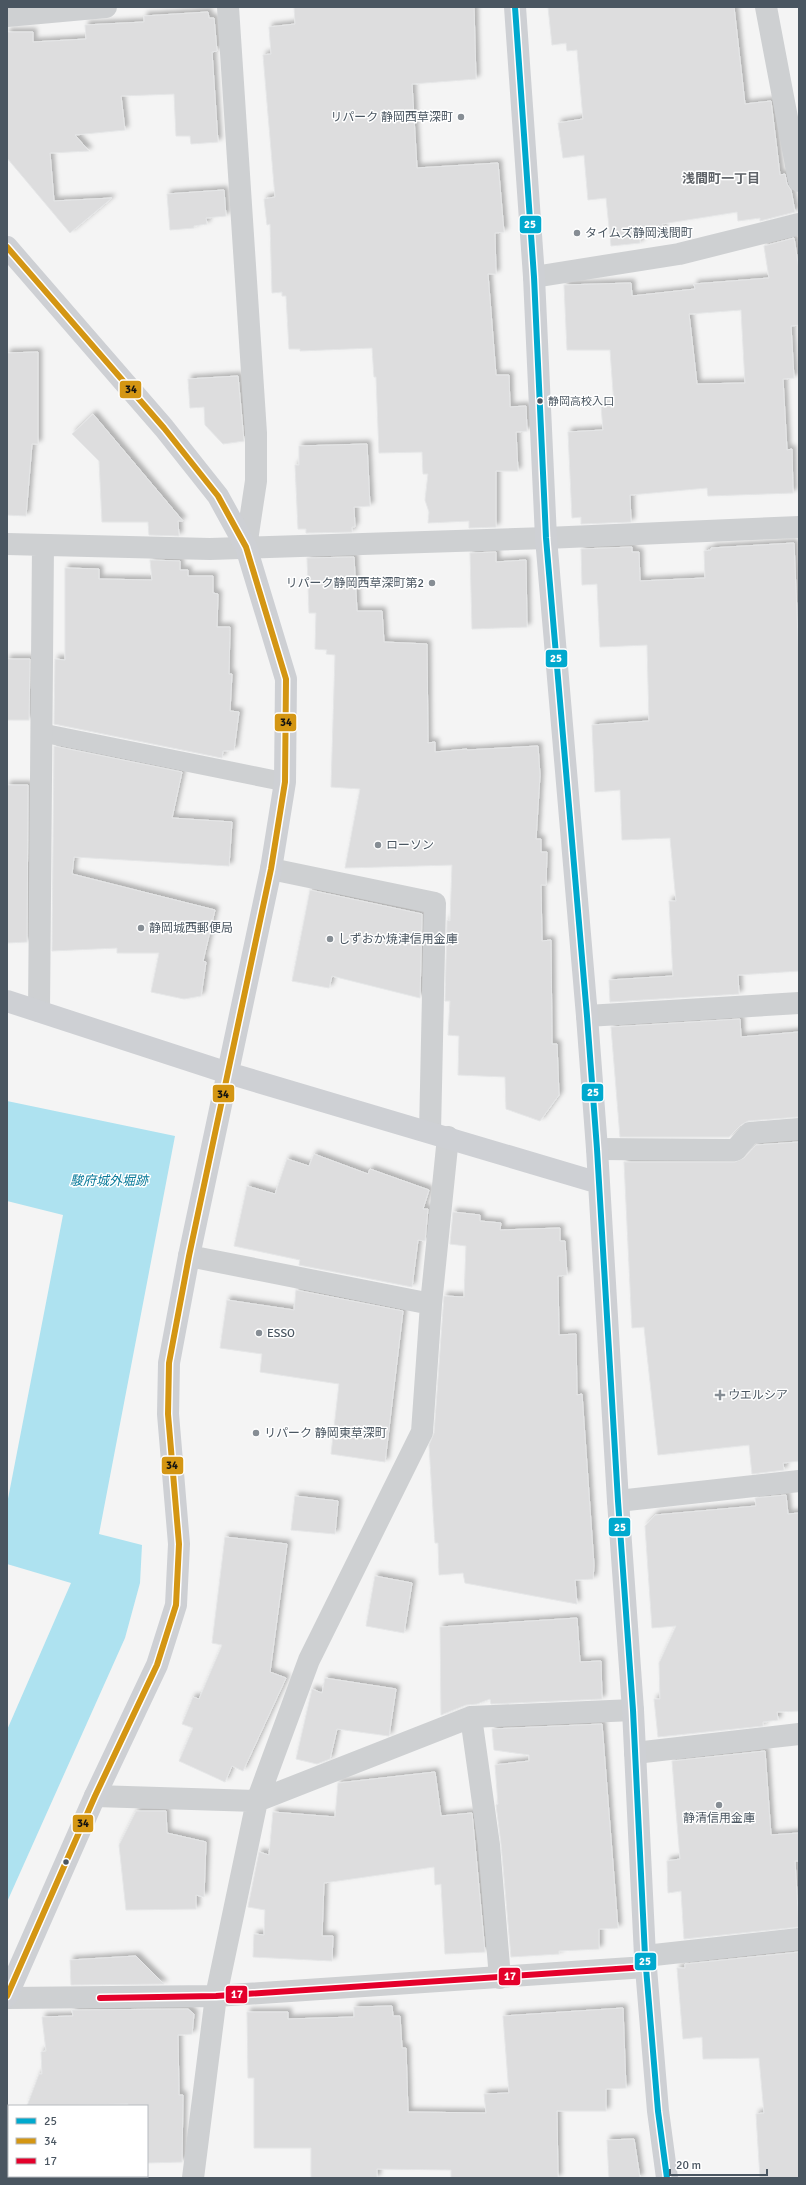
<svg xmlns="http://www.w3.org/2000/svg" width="806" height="2185" font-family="Signika,'Noto Sans JP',sans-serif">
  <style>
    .water { fill: #aee2f0 }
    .building { fill: #ddddde; stroke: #e5e6e7; fill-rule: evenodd; filter: url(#shadow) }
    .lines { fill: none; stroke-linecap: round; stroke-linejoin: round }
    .lane { stroke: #ced0d2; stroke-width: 19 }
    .street { stroke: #ced0d2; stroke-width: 22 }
    .secondary { stroke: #ced0d4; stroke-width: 22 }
    .bus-1-casing { stroke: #fff; stroke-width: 9 }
    .bus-2-casing { stroke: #fff; stroke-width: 9 }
    .bus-3-casing { stroke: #fff; stroke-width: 9 }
    .bus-1 { stroke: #00a9ce; stroke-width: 6 }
    .bus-2 { stroke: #d49613; stroke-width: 6 }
    .bus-3 { stroke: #e4002b; stroke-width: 6 }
    .poi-dot { fill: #868d94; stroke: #fff; stroke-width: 1.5 }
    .bus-dot { fill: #4a5661; stroke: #fff; stroke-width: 1.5 }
    .labels { text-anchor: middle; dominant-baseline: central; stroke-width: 3; stroke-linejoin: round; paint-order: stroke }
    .bus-label { font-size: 11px; fill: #4a5661; stroke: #fff; text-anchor: start }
    .poi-label { font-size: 12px; fill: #4a5661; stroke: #fff; text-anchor: start }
    .neighbourhood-label { font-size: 13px; font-weight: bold; fill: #5f6368; stroke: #fff }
    .water-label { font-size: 13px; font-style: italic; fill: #0c7c9b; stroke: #fff }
    .line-badge { stroke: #fff; stroke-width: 1.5 }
    .badge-label { font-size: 11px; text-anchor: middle; font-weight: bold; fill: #fff }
    .pale-badge-label { font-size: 11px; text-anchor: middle; font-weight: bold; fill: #111 }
  </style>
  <defs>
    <filter id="shadow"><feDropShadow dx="3.5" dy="-3.5" stdDeviation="2" flood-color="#0004"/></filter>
  </defs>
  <rect width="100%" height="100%" fill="#f4f4f4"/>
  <path class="water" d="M7,1101l168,35 -76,398 43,11 -2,38 -15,55 -118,264v-172l64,-147 -64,-19v-60l56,-289 -56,-14z"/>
  <path class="building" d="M294,7h180l2,72 -64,5 5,84 81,-5 6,69 -9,1 1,41h-8l8,101h13l1,32 16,-1 1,25 -11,1 2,39h-22v56l-27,1v-7l-41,2 1,-11 -4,-12 3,-26h-5l-1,-22 -43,1 -3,-76h-2l-2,-29 -72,3v-2h-11l-3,-53h-4v-4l-10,1 -2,-69 -3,1 -3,-26 11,-2 -12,-142 8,-1 -2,-27 26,-3z
    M548,7h186l11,97 26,-3 9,74 5,-1 2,10 4,6 4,22 -35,9v-3l-22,3 -1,-9 -75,12 1,12 -23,2v5l-29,3 -5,-48 -18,2 -4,-45 -21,3 -5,-35 25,-4 -6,-69 -10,1 -1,-8 -14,2z
    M208,12l1,6h5l3,33 -5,1 6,90 -27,2 -1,-8h-14l-2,-42 -53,2 4,34 -50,5 14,16 -39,2 4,48 58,-3 -42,35 -63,-75v-126h26v10l53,-3 -1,-14 59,-3v-6z
    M224,190l2,26 -20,2 1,6 -13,2v2l-24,2 -3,-36z
    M794,238l5,31v56l-8,1 3,52 -11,1 4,71 5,-1 1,44 -85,3 -1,-8 -77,7 1,27 -50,2v-7l-9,1 -4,-86 35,-2 -2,-24 13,-1 -4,-55h-43l-3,-65 67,-2 1,13 63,-7 -1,-5 75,-6 -5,-32zM741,310l4,73 -48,1 -8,-70z
    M38,352v92h-6l-6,72 -19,-1v-162z
    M238,376l6,65 -21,3 -18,-19 -1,-18 -14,1 -2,-29z
    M93,414l90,107h-5l1,15 -30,-1 -1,-13h-46l-3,-61 -27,-27z
    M367,444l3,62 -16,1 1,20h-3v5l-46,1v-4h-8l-3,-64h4v-19z
    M794,543l5,118v310l-61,4 1,19 -129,8 -1,-22 64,-4 -4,-75h7l-6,-63 -48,2 -2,-50 -25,2 -3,-67 57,-4 -2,-76 -47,2 -3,-63 -15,1 -1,-36 51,-2v5h7l1,29 65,-3 -1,-27 7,-1v-2z
    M496,552v10l30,-2 1,67 -55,2 -2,-76z
    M354,557l3,54h25l2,31 43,2 1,99 7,-1v10l32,-3v1l71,-4 2,29 -4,64h5v13h6l-1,33h-5l1,56 9,-1 1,104h5l2,51 -19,26 -34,-12 -1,-32 -47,-2 1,-39 -11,-1 2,-34h-5l2,-81 3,1 2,-56 -107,3 15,-79 -29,-2 4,-132 -9,-1 1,-4 -12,-1 1,-36h-7l-2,-55z
    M150,560l30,1v9h8v6h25v17l5,1 -1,33h13l-1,47h3l-2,37 9,1 -5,38 -11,1 -1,7 -168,-34 1,-65 10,1v-92l34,1v10l53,1z
    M7,659h23l-1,61h-22z
    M54,746l128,26 -10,46 60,4 -3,44 -155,-9 -2,17 143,36 -12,51 3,1 -5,34 -17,3 -33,-7 8,-39h-42v-5l-65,3z
    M7,785h21l-1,157 -20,1z
    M310,890l112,24 -2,84 -88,-22 -3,12 -37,-7z
    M740,1019l1,18 58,-5v85l-51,4 -7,4 -12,12h-109l-9,-110z
    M799,1142v319l-16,2 1,7 -32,4 -3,-29 -91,10 -14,-128 -12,1 -8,-166h111l9,-4 12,-13z
    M314,1154l54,20 2,-5 59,21 -6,19h5l-3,32 -7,-1 -6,47 -113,-22 1,-5 -66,-14 13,-60 28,8 12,-35 22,7z
    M453,1212l27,3v6l21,2 -1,7 60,-2v13h5l2,34 -9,1 1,59 17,-1 1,61 5,-1 12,171 -1,14 -18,1 2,24 -112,-21 -2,-10 -24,2 -1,-32h-3l-6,-98 5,-12 10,-137 20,1 2,-51 -16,-2z
    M296,1290l107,21 -18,151 -54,-8 8,-70 -79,-12 2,-18 -42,-6 7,-48 67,10z
    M786,1495l2,19 11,-1v198l-22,1 1,8 -15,2v4l-105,11 -4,-38h6l-1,-36 17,-37 -24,2 -7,-102 10,-11 101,-9 -1,-8z
    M295,1496l43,5 -3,33 -44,-4z
    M225,1537l62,7 -17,128 16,6 -43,93 -11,-5 -7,16 -46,-21 14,-33 -11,-4 11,-27 6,2 23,-54 -10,-2z
    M375,1576l37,7 -8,50 -38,-7z
    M577,1618l3,44 21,-1 1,38 -111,5 -1,-5 -13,5 -11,1 -25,10 -1,-88z
    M325,1678l71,11 -7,47 -52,-7 -7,30 -13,5 -21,-5 16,-70 10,4z
    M602,1724l16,204 -19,1v20l-40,2v3l-48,3 -10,-113 -5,-39 2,-1 -3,-39 34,-4v-6l-35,-5 -2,-21z
    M765,1751l6,84 28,-2v28h-4l4,66 -115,12 -3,-48 -13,2 -1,-32 13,-2 -8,-98z
    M435,1772l6,44 31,-3 13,139 -40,2 -4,-70 -6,1 -1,-18 -110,16 -2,53h11l-1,25 -79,-4 1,-23 10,1 1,-25 -17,-3 11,-55 10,3 4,-43 62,5 3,-34z
    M136,1811h30l1,22 39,9 -2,55 -8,-2v14l-70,1 -7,-65z
    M799,1952v226h-39l-4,-64 8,-1 -5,-55 -56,1 -1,-22 -19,2 -6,-71h8v-4z
    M136,1956l28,28 -93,1 -1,-25z
    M392,2006l1,10h7l2,32h4l2,64 78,1 -2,-19 25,-1 -6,-77 120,-8 3,80 -20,1v22h-49l1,67h-107v-8l-74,-1v9h-66v-30h-57v-70h-6l-1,-66h41v7l66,-2v-10z
    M188,2009l6,5 -2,20 -14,1 1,60h4l-1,67 -35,1v-57h-19v-2l-101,2 12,-32h3l-1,-22 5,-1 -4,-34 31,-1 -1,-6z
    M634,2139l6,39h-31l-2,-38z"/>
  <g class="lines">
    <path class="lane" d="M43,733l242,49"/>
    <path class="street" d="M228,7l28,426v48l-10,66
      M766,7l33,174
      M7,16l99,-9
      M534,277l145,-23 120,-30
      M7,544l203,5 336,-11 253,-11
      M271,869l164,34 -5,229
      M39,1011l4,-466
      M587,1016l212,-13
      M597,1149l138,1 15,-17 49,-4
      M189,1256l242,48
      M618,1501l181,-20
      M471,1717l18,128 11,133
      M635,1753l164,-19
      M95,1796l162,5 214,-84 162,-7
      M645,1956l154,-17
      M7,1998l209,-2 430,-29
      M193,2178l23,-182 41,-195 52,-141 113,-228 9,-128 17,-167"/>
    <path class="secondary" d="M515,7l19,270 12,261 41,478 10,133 21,352 15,209 12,246 13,155 9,67
      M7,247l157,181 54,68 28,51 40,132 -1,103 -14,87 -82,387 -20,107 -1,51 11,130 -3,61 -19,60 -62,131 -88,200
      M7,1001l221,72 371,110"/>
    <g class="bus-1-casing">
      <path id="bus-1" d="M515,7l19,270 12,261 41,478 10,133 21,352 15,209 12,246 13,155 9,67"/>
    </g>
    <g class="bus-2-casing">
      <path id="bus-2" d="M7,247l157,181 54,68 28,51 40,132 -1,103 -14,87 -82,387 -20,107 -1,51 11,130 -3,61 -19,60 -62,131 -88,200"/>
    </g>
    <g class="bus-3-casing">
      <path id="bus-3" d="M100,1998l116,-2 430,-29"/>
    </g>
    <use href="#bus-1" class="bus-1"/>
    <use href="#bus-2" class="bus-2"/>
    <use href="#bus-3" class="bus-3"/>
  </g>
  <g class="poi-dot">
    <circle cx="461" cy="117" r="4"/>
    <circle cx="577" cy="233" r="4"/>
    <circle cx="432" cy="583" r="4"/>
    <circle cx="378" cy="845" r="4"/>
    <circle cx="141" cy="928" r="4"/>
    <circle cx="330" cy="939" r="4"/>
    <circle cx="259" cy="1333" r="4"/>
    <path d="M718 1389h4v4h4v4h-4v4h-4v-4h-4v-4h4z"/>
    <circle cx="256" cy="1433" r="4"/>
    <circle cx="719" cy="1805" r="4"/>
  </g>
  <g class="bus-dot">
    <circle cx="540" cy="401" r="3.5"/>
    <circle cx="66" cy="1862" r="3.5"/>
  </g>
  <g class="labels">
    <g class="bus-label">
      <text x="548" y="401">静岡高校入口</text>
    </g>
    <g class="poi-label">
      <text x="453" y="117" text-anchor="end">リパーク 静岡西草深町</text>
      <text x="585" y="233">タイムズ静岡浅間町</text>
      <text x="424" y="583" text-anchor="end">リパーク静岡西草深町第2</text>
      <text x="386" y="845">ローソン</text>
      <text x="149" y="928">静岡城西郵便局</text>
      <text x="338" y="939">しずおか焼津信用金庫</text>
      <text x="267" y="1333">ESSO</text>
      <text x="728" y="1395">ウエルシア</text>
      <text x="264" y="1433">リパーク 静岡東草深町</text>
      <text x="719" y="1818" text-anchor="middle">静清信用金庫</text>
    </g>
    <g class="neighbourhood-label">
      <text x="721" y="179">浅間町一丁目</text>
    </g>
    <g class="water-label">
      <text x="109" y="1181">駿府城外堀跡</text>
    </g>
  </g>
  <g class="line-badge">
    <rect x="519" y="215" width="23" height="19" rx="4" fill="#00a9ce"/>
    <rect x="119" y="380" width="23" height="19" rx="4" fill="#d49613"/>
    <rect x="545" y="649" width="23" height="19" rx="4" fill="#00a9ce"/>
    <rect x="274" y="713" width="23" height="19" rx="4" fill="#d49613"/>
    <rect x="581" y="1083" width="23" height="19" rx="4" fill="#00a9ce"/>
    <rect x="212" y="1084" width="23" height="19" rx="4" fill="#d49613"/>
    <rect x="161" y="1456" width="23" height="19" rx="4" fill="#d49613"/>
    <rect x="608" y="1517" width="23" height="20" rx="4" fill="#00a9ce"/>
    <rect x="72" y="1814" width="22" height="19" rx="4" fill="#d49613"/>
    <rect x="634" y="1952" width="23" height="19" rx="4" fill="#00a9ce"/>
    <rect x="498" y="1967" width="23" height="19" rx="4" fill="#e4002b"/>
    <rect x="225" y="1985" width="23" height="19" rx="4" fill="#e4002b"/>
  </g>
  <g class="badge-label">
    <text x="530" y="228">25</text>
    <text x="556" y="662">25</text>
    <text x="593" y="1096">25</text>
    <text x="620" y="1531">25</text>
    <text x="645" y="1965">25</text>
    <text x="510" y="1980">17</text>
    <text x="237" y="1998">17</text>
  </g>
  <g class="pale-badge-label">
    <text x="131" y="393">34</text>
    <text x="286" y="726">34</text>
    <text x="223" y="1098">34</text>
    <text x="172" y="1469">34</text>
    <text x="83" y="1827">34</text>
  </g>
  <rect width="806" height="2185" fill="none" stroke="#4a5661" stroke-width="16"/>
  <rect x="8" y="2105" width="140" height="72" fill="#ffffff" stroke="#b7bbc0"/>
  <rect x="16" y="2118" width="20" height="6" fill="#00a9ce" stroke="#b7bbc0"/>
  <text x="44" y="2125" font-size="12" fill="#4a5661">25</text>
  <rect x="16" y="2138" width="20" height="6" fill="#d49613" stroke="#b7bbc0"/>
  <text x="44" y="2145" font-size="12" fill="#4a5661">34</text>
  <rect x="16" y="2158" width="20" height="6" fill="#e4002b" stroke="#b7bbc0"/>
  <text x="44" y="2165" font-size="12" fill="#4a5661">17</text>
  <path d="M670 2169v6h97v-6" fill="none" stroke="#4a5661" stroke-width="2"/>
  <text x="676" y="2169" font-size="12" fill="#4a5661" stroke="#ffffff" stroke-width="3" paint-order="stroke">20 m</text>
</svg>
